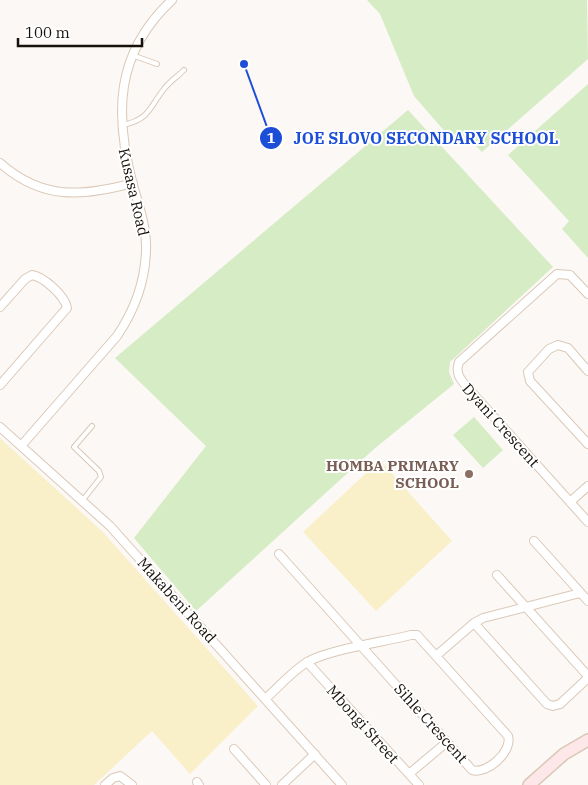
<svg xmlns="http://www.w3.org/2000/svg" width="588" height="785" font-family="'IBM Plex Serif',serif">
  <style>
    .green { fill: #d5ecc5 }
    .sand { fill: #f9f0ca }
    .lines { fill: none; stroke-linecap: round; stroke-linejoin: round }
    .lane-casing { stroke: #dac8b7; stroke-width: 6 }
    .street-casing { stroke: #dac8b7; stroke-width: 10 }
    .secondary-casing { stroke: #dac8b7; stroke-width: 14 }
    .lane { stroke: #fff; stroke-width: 4 }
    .street { stroke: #fff; stroke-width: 8 }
    .secondary { stroke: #fee7e8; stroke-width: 11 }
    .education-dot { fill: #8d6e63; stroke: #fff; stroke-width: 2 }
    .labels { text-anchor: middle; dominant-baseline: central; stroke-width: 4; stroke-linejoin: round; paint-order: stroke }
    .street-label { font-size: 15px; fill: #17110b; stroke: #fff }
    .education-label { font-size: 15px; font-weight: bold; fill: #785e54; stroke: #fff; text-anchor: end }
    .leader { fill: none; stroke: #1d4ed8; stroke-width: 2 }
    .callout-dot { fill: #1d4ed8; stroke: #fff; stroke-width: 2 }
    .mark-label { font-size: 15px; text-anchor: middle; font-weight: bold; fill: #fff }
    .callout-label { font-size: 16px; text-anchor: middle; font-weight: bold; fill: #1d4ed8; stroke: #fff; stroke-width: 4; stroke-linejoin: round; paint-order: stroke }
  </style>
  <rect width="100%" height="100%" fill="#fcf8f5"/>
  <path class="green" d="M367,0h220l1,59 -106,93 -7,-7 -22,-4 -39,-45 -34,-82z
    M588,84v174l-26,-29 7,-8 -61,-66z
    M408,110l145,157 -103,95 -1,10 5,12 -80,65 -178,162 -62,-73 72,-92 -91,-88z
    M474,417l29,33 -20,18 -30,-33z"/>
  <path class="sand" d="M0,438l102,93 156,175 -68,68 -38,-43 -58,54h-94z
    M380,460l72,81 -76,70 -73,-79z"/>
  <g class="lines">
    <g class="lane-casing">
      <path id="lane" d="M132,55l25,9
        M123,125c27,-6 26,-17 41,-36 5,-7 14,-13 20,-19
        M82,501l19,-24 -2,-6 -25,-24 18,-21"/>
    </g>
    <g class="street-casing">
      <path id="street" d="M0,163c42,37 81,34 133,20
        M588,294l-18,-19 -13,-1 -98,88c-4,11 1,17 8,25l121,135
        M0,307l25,-28 7,-4c12,2 33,21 35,33l-67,77
        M588,371l-20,-23 -10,-3 -9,4 -21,23 2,9 58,63
        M0,427l110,99 232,259
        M21,446l96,-110c17,-25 28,-54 29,-85 1,-23 -7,-45 -13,-66 -19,-71 -18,-132 39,-185
        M570,502l18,-16
        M534,541l54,60
        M497,575l91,101
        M474,623l73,81 6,2 7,-2 28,-26
        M437,655l37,-32 9,-5 97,-25
        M307,662l112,123
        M265,699c14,-12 28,-29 44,-38 23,-12 74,-19 102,-26h6l91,101c5,15 -21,39 -36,34 -65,-72 -128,-144 -193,-216
        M234,749l32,36
        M409,774l38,-32
        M197,782l2,3
        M105,785l8,-7 7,-2 12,9
        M282,785l33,-31"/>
    </g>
    <g class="secondary-casing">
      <path id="secondary" d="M529,785l35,-31 24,-14"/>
    </g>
    <use href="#lane" class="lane"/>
    <use href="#street" class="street"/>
    <use href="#secondary" class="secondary"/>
  </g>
  <circle class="education-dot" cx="469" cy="474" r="5"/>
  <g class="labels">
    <g class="street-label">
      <text transform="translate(134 192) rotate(77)">Kusasa Road</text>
      <text transform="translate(501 425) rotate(48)">Dyani Crescent</text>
      <text transform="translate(177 600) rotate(48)">Makabeni Road</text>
      <text transform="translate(431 723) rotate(48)">Sihle Crescent</text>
      <text transform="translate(363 724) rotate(48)">Mbongi Street</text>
    </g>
    <g class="education-label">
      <text x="459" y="465">HOMBA PRIMARY<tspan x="459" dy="17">SCHOOL</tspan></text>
    </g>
  </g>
  <path class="leader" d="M244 64L271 138"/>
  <g class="callout-dot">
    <circle cx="244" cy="64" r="5"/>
    <circle cx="271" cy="138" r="12"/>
  </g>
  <g class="mark-label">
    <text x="271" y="143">1</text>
  </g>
  <g class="callout-label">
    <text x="426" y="144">JOE SLOVO SECONDARY SCHOOL</text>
  </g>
  <path d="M18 38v8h124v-8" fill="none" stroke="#17110b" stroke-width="2.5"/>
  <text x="25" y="38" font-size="15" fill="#17110b" stroke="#ffffff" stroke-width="4" paint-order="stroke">100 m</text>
</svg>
